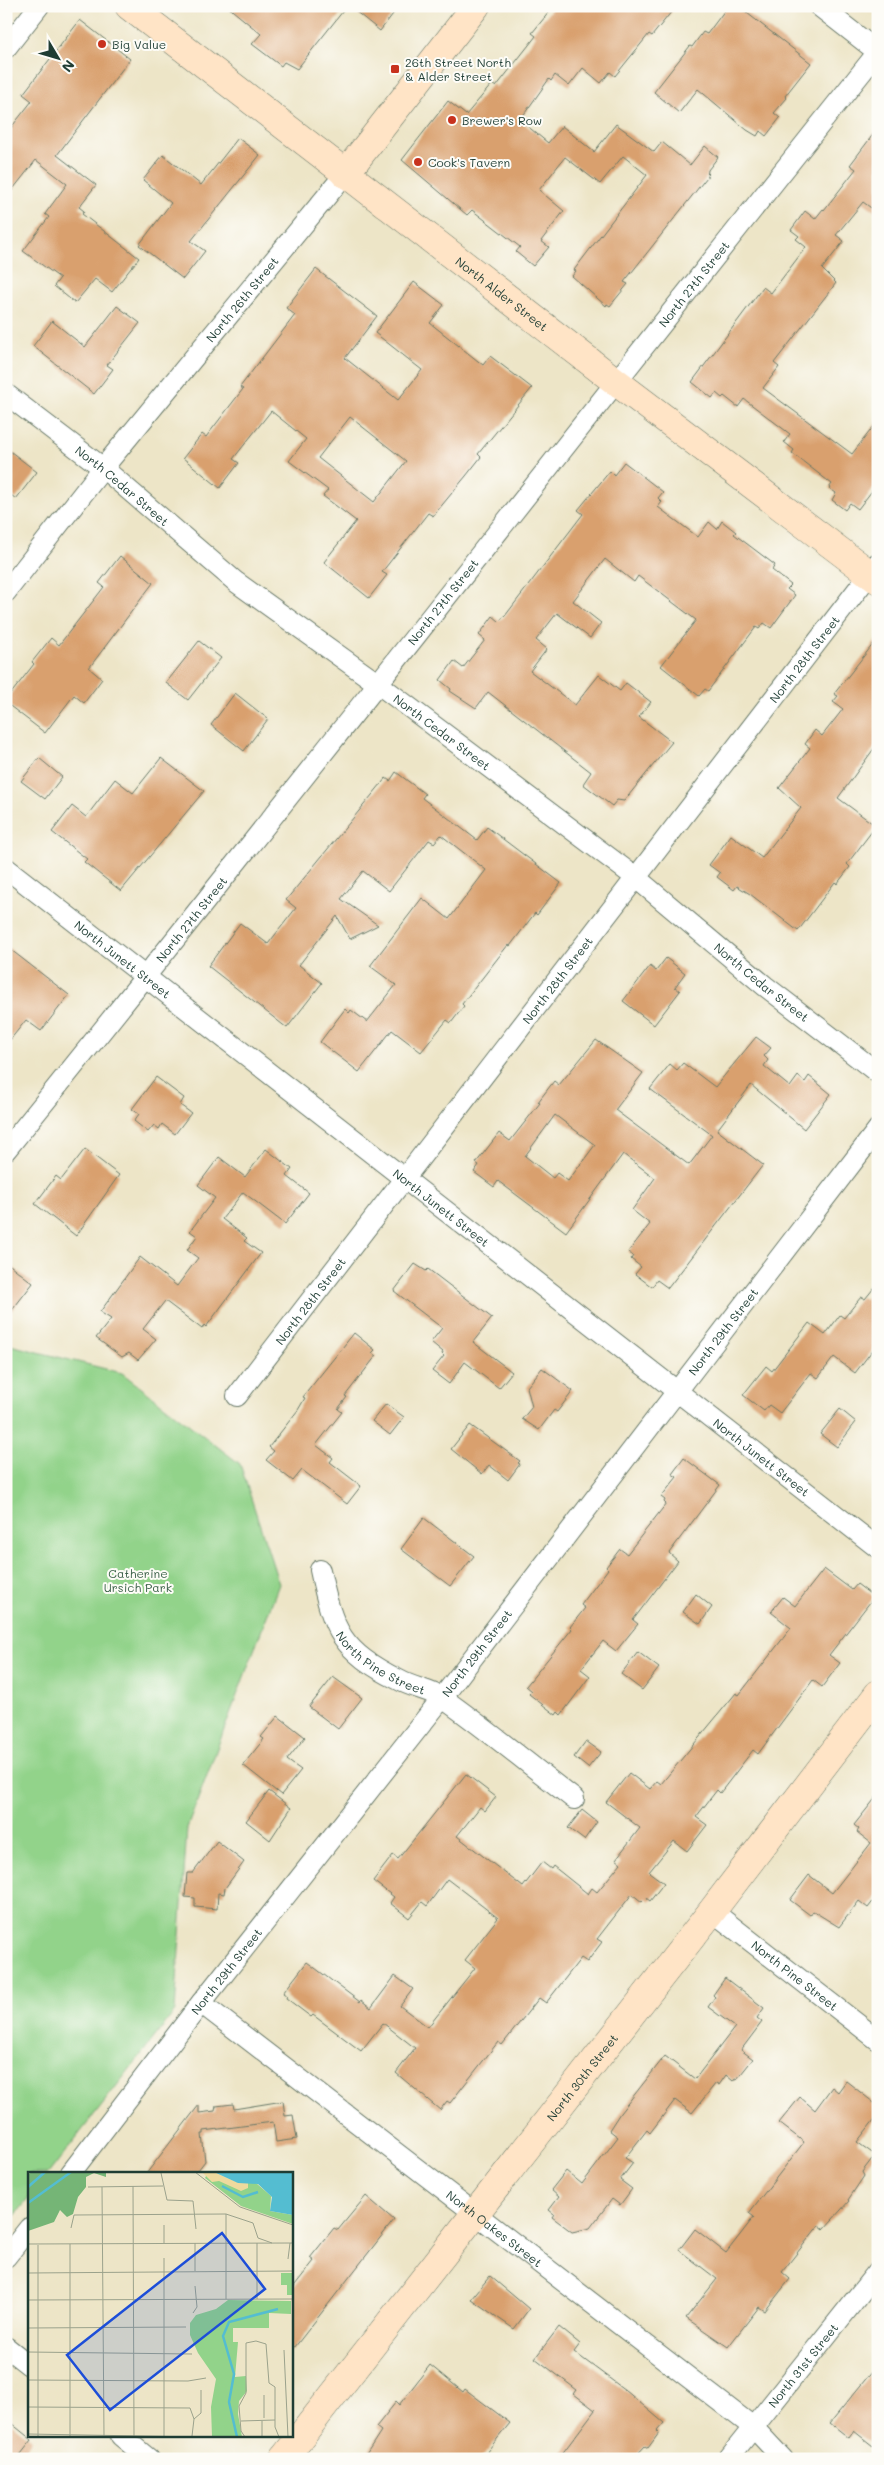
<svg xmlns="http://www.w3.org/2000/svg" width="884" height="2465" font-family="Mali,sans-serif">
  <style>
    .green { fill: #92d38a; stroke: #58885f }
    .building { fill: #d9a06e; fill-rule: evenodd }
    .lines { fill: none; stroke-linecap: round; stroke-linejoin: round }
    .street-casing { stroke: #677867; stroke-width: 22 }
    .secondary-casing { stroke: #677867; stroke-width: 29 }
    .street { stroke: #fff; stroke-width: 20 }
    .secondary { stroke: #ffe4c6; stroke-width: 28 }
    .poi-dot { fill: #c8321e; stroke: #fdfcf7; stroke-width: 2 }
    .labels { text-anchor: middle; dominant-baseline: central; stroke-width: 4; stroke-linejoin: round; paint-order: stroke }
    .poi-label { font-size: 12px; fill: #1f3d34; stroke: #fdfcf7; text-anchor: start }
    .street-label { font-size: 12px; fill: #1f3d34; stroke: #fdfcf7 }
    .park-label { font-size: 12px; fill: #3c624a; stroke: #fdfcf7 }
    .inset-river { fill: none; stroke: #54bdd1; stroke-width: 2.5 }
    .inset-road { fill: none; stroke: #9ba28c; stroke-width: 1 }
    .view { fill: #1d4ed8; fill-opacity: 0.15; stroke: #1d4ed8; stroke-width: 2.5 }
    .inset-edge { fill: none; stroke: #1f3d34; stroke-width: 2.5 }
  </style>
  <rect width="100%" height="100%" fill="#fdfcf7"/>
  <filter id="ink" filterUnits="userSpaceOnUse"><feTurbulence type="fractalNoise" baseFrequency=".02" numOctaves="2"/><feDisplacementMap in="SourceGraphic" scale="10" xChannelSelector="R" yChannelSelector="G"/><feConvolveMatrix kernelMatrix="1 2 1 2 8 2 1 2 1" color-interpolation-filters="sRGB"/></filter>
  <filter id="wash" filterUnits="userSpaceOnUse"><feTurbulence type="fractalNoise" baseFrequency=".0096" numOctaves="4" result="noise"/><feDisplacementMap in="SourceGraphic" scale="20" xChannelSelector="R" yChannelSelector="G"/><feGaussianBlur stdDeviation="1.12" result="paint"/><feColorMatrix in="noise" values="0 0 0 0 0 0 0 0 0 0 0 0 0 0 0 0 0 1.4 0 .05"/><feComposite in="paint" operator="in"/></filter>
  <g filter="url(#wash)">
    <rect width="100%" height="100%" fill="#ede5c7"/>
    <path class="green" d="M6,1344l116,29 118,91 39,120 -92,244 -12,183 -127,163h-19v24l-23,29z"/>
    <g id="blocks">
      <path class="building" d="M227,6h120l-50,63 -13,-7 -3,4 -29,-22 9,-10z
        M349,6h50l-19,25z
        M554,6h122l-24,30 -3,-2 -34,42 -5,-4 -9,11 -18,-15 -14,18 -14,-11 -4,6 -2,-2 -29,41 28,23 14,-17 32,26 22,-28 38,28 8,-10 28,23 15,-19 13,11 -10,13 -1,7 -83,105 4,2 -18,22 -3,-2 -1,2 -34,-30 4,-5 -2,-1 73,-95 -24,-19 -23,28 -35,-27 -26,33 25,21 -23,30 8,6 -16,19 -17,-14 4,-5 -48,-37 -5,5 -65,-55 46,-59 18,14 26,-31 4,3 40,-51 -4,-3z
        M728,6h10l73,57 -26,33 2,2 -13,15 6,5 -14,18 -6,-5 -3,5 -10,-6 -49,-41 -19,24 -25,-21 36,-46 2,1 11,-15 4,2z
        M80,20l50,39 -73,96 39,30 -17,22 5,4 -2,3 57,44 -27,34 -17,-13 -20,24 -21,-17 6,-8 -37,-27 26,-34 -4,-3 22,-30 -31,-24 -30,38v-64l26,-33 -9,-7z
        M878,128v85l-15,-11 -27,33 8,6 -22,28 14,14 -62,80 5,4 -16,21 89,66 26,-33v62l-20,26 -8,-6 -5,7 -13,-10 4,-7 -7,-5 3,-4 -40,-31 2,-3 -10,-8 6,-8 -46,-35 -6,8 -14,-11 -2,2 -6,-5 -4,5 -20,-16 71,-95 8,6 35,-46 -10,-8 3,-3 -8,-6 14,-19 10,8 8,-10 1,1 32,-41 -6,-4z
        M238,138l22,17 -69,86 14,10 -22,28 -44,-34 32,-42 -28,-23 20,-25 38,30z
        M316,269l61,47 -32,42 53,42 24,-30 -47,-37 39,-51 30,23 -14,18 53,42 7,-9 42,32 -54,66 3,3 -15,19 -33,40 -5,-3 -46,59 5,3 -18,23 -45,-36 32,-41 -33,-25 5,-6 -39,-29 17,-22 -35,-28 -38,48 6,4 -19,25 -37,-30 19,-24 4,3 37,-48 -3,-2 55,-72 -9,-7zM350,417l56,44 -32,41 -56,-44z
        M117,306l23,17 -33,42 6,4 -19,25 -61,-48 19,-25 33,26z
        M6,448l31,24 -21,27 -10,-8z
        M624,462l39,30 -5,6 4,4 -4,5 40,30 11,-15 8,7 5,-8 14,11 -2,2 41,31 -3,5 19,15 -4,4 8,6 -24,33 -7,-5 -5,6 -3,-2 -48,64 -3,-2 -6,7 -38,-30 35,-46 -58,-44 -4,6 -29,-23 -32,42 28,22 -11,15 -33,-25 -21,27 11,9 -17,22 45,34 24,-30 21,16 6,-8 25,19 -12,15 33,25 -48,59 -7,-1 -5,6 -29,-22 8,-12 -103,-80 -12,16 -26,-17 1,-2 -11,-9 14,-19 9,7 22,-28 -6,-5 14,-19 6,5 6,-5 78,-102 -5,-4 32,-39 4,4z
        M120,556l33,27 -64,85 13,11 -18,24 -10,-8 -29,38 -39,-30v-3l28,-36 -2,-2 19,-24 8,7 45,-58 -5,-4z
        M878,638v105l-40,55 38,28 -29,38 3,3 -13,17 -2,-2 -37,49 -48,-37 -13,-8 -3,4 -17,-13 3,-4 -11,-8 22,-30 31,23 39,-50 -22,-20 31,-40 -5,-4 10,-14 7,6 21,-27 -10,-7 5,-6 -4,-2z
        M199,641l22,17 -33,42 -22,-17z
        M235,693l33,26 -24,32 -33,-26z
        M39,758l23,19 -17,22 -24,-18z
        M161,758l43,33 -83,100 -37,-29 3,-3 -35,-27 20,-26 14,11 29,-38 18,14z
        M396,772l29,22 -3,4 55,42 10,-13 74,56 -24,32 -2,-2 -25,33 -2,-1 -46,59 2,2 -13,17 -4,-3 -26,32 -29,-22 -33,42 -39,-30 25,-33 4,4 2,-3 16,12 29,-37 -26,-19 52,-68 27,21 37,-49 -45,-35 -7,8 -5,-3 -40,51 -26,-20 -22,28 37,26 -28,14 -13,-23 -38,49 23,18 -35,45 -79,-62 32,-43 28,21 28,-36 -10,-8 100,-122 4,3z
        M6,946l63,49 -28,36 -15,-11 -20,25z
        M666,958l19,15 -10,14 5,4 -26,34 -31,-24 27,-35 6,5z
        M756,1037l15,11 -7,8 4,4 -4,6 26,21 8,-11 7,6 4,-6 22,18 -27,35 -53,-44 -34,45 46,35 -95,123 -11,-8 -5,7 -17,-13 6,-7 -10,-8 2,-3 -5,-4 22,-28 -18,-14 23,-32 -32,-24 -57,78 -68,-51 -4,6 -20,-15 5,-7 -3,-2 23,-30 11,8 30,-38 -2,-1 16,-21 5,4 37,-45 47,33 -28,37 74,55 23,-30 -62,-46 20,-25 7,6 6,-7 32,24zM555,1115l40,30 -27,36 -11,-8 -4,5 -28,-22z
        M156,1077l28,21 -4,7 11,8 -16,21 -13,-10 -3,5 -5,-4 -6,7 -14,-11 5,-7 -7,-5z
        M85,1149l34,26 -43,61 -41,-32 21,-28 5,4z
        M266,1149l26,20 -5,7 22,17 -24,31 -42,-32 -21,27 25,19 -3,3 17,12 -55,74 -2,-2 -2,4 -37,-28 -22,28 13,10 -18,21 -9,-7 -7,4 -26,-19 15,-19 -11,-7 40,-55 37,29 21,-28 -11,-8 10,-14 -7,-5 25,-33 -17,-13 21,-28 26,20z
        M6,1262l27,21 -27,35z
        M415,1264l11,7 2,-2 64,49 -19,24 39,30 -13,16 -34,-26 -16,22 -17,-13 12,-15 -2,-2 1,-2 -12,-10 11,-14 -48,-37z
        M878,1283v60l-23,30 -21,-16 -16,21 -7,-5 -31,40 -11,-8 -5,6 -21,-16 23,-29 6,5 37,-48 16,12 15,-20 4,3 17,-21 4,2z
        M354,1333l21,17 -3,3 4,3 -31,40 2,1 -9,12 4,3 -26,33 17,13 -3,4 31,24 -14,18 -45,-34 -9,11 -27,-21 8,-9 -5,-4 29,-37 7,-12 -2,-1z
        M542,1368l31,23 -16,21 -3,-2 -15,20 -17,-11 10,-12 -5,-20z
        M386,1404l18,13 -14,18 -18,-14z
        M840,1409l16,13 -19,25 -17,-13z
        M470,1425l50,36 -2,2 2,1 -12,16 -19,-15 -7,9 -31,-25z
        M684,1458l36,27 -51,68 9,8 -45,59 5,4 -22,27 -13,-10 -22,28 9,7 -29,39 -3,-3 -2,3 -27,-21 3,-3 -6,-5 46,-57 -2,-2 15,-19 -4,-3 27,-36 -2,-2 14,-18 7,5 39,-50 -2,-2 1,-2 -4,-3 16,-20 -5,-3z
        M424,1518l50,38 -24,30 -49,-37z
        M824,1569l28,21 5,-6 17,13 -45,58 11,8 -18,24 -9,-7 -55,74 -5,-4 -33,43 -3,-3 -21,27 11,8 -20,26 -13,-10 -25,31 15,11 -14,18 -4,-3 -4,4 -10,-8 -35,45 5,3 -15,20 -6,-4 -35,45 -7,-5 -37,47 -4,-3 -48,61 -3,-2 -7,9 -44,-37 19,-25 -32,-25 -22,28 -48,-36 -2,2 -25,-19 1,-2 -4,-3 24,-31 53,40 1,-2 10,8 24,-32 18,13 -13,17 28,21 47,-59 -10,-8 33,-42 -51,-39 -20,27 -5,-4 -13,16 -19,-15 4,-6 -21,-16 20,-26 5,4 68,-85 30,23 -11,14 -5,-4 -23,29 66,51 19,-25 9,7 2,-3 35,28 4,-6 5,4 24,-29 -5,-4 24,-31 -34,-26 23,-29 21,16 7,-8 4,3 75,-91 3,2 52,-67 -20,-16 12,-15 12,9z
        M696,1594l16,13 -12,17 -17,-12z
        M638,1652l21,16 -17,22 -21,-16z
        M333,1677l29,21 -24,31 -29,-22z
        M278,1716l27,21 -18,23 14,10 -20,25 -38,-30 21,-26 -3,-2z
        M586,1741l15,11 -13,16 -14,-11z
        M269,1791l22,17 -21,32 -24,-19z
        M878,1795v100l-10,13 -9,-7 -20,26 -26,-16 -3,4 -20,-15 19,-25 23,18 39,-50 -14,-11 2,-3 -5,-4z
        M582,1810l15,12 -13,18 -16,-12z
        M217,1841l27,21 -19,26 -1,6 -6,-1 -1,16 -22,-2v-9l-10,-1 2,-24h6z
        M725,1978l39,30 -7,10 5,4 -21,28 12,9 -16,20 -2,-1 -2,3 -7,-6 -7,10 -3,-2 -24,30 -17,-13 -25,33 -3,-3 -22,28 8,5 -13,17 12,9 -12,16 -8,-6 -22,29 -18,4 -20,-15 2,-3 -5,-4 10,-13 -8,-7 15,-19 16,13 36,-47 -9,-7 11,-17 45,-57 30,23 40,-52 -27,-20 7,-10 -2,-2z
        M846,2081l32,25v9l-21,27 18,13 -13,17 2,4 -16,24 1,1 -25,28 -5,-4 -37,47 8,7 -25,32 -6,-4 -31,40 -42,-29 31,-39 -38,-29 16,-21 31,24 28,-36 -5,-4 55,-71 -25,-19 21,-26 15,13 17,-23 6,5z
        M283,2101l2,15 8,-1 4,24 -21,3 -3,-20 -69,9v3h-2l3,27 -10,13h-49l53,-69v8l16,-2 1,-5 17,-2 1,5z
        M366,2196l28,24 -103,132v-62l23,-29 -4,-3 24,-30 4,2z
        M490,2276l39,33 -15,20 -43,-30z
        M559,2327l21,17 -6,8 51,38 39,33 -7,8 2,2 -11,15 -3,-2 -12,13h-75l37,-49 -21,-16 3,-4 -42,-32z
        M878,2364v86l-24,-19 -5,7 -19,-15z
        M430,2365l33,27 2,-3 45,34 -29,36h-118l18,-28 -5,-4 20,-25 3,3z
        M6,2419l26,21 -15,19h-11z"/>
    </g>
  </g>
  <g filter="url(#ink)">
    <use href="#blocks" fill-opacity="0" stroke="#677867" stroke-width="1"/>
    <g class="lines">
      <g class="street-casing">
        <g id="street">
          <path d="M819,6l59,46"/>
          <path d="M6,48l33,-42"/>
          <path id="s1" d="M6,394l97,74 133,114 141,101 258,194 130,109 113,87"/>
          <path id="s2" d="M6,592l97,-124 242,-294"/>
          <path id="s3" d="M6,868l872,680"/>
          <path id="s4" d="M6,1150c294,-363 580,-733 872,-1098"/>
          <path id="s5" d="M237,1396l641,-833"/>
          <path id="s6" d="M320,1570c13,61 21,81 79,110 14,8 32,10 45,19 45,32 87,67 130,100"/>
          <path id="s7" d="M712,1911l166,129"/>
          <path id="s8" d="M201,2003l552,424 30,32"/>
          <path id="s9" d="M70,2174l131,-171 241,-305 436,-569"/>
          <path d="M6,2257l23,-29"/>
          <path d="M6,2347l23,18"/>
          <path d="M121,2436l28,23"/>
          <path id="s10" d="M728,2459l150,-188"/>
        </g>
      </g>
      <g class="secondary-casing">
        <g id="secondary">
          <path id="s11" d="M129,6l486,375 263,199"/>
          <path d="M345,174l131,-168"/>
          <path id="s12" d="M283,2459l429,-548 166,-217"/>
        </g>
      </g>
      <use href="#street" class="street"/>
      <use href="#secondary" class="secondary"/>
    </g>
  </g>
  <g class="poi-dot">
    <circle cx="102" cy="44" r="5"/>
    <rect x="390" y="64" width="10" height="10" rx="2.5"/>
    <circle cx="452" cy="120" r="5"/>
    <circle cx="418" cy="162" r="5"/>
  </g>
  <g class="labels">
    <g class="poi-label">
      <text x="112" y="44">Big Value</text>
      <text x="405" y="62">26th Street North<tspan x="405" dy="14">&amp; Alder Street</tspan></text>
      <text x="462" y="120">Brewer's Row</text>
      <text x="428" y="162">Cook's Tavern</text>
    </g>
    <g class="street-label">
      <text stroke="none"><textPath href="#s4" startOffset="1106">North 27th Street</textPath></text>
      <text stroke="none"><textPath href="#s11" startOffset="471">North Alder Street</textPath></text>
      <text stroke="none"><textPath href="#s2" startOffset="376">North 26th Street</textPath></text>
      <text stroke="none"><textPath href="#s1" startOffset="148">North Cedar Street</textPath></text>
      <text stroke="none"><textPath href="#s4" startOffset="701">North 27th Street</textPath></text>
      <text stroke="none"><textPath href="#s5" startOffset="930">North 28th Street</textPath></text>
      <text stroke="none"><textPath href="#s1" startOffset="552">North Cedar Street</textPath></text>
      <text stroke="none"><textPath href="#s4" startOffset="296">North 27th Street</textPath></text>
      <text stroke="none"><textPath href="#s3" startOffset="148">North Junett Street</textPath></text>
      <text stroke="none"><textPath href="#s5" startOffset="525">North 28th Street</textPath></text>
      <text stroke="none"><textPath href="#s1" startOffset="958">North Cedar Street</textPath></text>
      <text stroke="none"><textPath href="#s3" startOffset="552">North Junett Street</textPath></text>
      <text stroke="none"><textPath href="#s5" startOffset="120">North 28th Street</textPath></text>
      <text stroke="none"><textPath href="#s9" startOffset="1066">North 29th Street</textPath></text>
      <text stroke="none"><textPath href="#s3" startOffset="958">North Junett Street</textPath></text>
      <text stroke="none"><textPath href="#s9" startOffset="661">North 29th Street</textPath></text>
      <text stroke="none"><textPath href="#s6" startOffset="118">North Pine Street</textPath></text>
      <text stroke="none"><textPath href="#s9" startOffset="256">North 29th Street</textPath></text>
      <text stroke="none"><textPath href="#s7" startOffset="105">North Pine Street</textPath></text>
      <text stroke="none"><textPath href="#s12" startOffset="485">North 30th Street</textPath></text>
      <text stroke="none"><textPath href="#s8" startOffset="370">North Oakes Street</textPath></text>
      <text stroke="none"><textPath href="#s10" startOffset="120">North 31st Street</textPath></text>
    </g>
    <g class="park-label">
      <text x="138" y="1573">Catherine<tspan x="138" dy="14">Ursich Park</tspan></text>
    </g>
  </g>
  <g transform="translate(28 2172)">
    <rect width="265" height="265" fill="#ede5c7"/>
    <path d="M180,0l30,11h18l15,13 -1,15 23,4v9l-52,-18 -36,-28zM253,101h12v22h-6v-10h-6zM200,128l63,1v13l-22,-1v15h-36v14h5l-3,35 11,-1 1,15 -8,10 -1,13 4,23h-30l-1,-30 5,-28 -18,-26 -8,-18v-12l6,-8 20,-6z" fill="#92d38a"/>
    <path d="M5,0h73v5l-12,-4 -8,4v10l-8,10 -5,17 -6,3 -7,-7 -6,12 -26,9v-57z" fill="#75b576"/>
    <path d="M174,0h12l24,11 10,-1v6l-7,3 -22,-10 -7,1z" fill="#eeda9e"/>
    <path d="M186,0h79v43l-23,-4 2,-14 -14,-13 -20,-1z" fill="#54bdd1"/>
    <path class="inset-river" d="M194,14l21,11 15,-5M0,15l17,-15M0,31l43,-31M209,265l-8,-35 5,-28 -11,-38 6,-14 49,-13"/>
    <path class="inset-road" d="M167,0l45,35 53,18M133,1l6,27 26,1 3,28M105,14l1,251M60,15l75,-1M74,15l2,250M198,42v85M136,53v18M43,56l3,-13 152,-1 27,9 5,15 14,5M167,71v28M229,71v56M0,72l265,-1M260,87l2,-16M0,101l265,-2M0,128l265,-1M165,141l4,-6 -2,-21M0,156l158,-1M256,178l4,87M0,180l164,2M0,208l160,1 18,-3M236,223v23M0,235l162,1 4,11 -2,17M166,247l7,-6v-23M213,249l34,-1M234,249v16M0,262l171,3M10,265v-192M42,265v-193M136,265v-179M217,265l-4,-6 -2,-25 7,-13v-50l10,-2 10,3 3,39 6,4v40l4,10"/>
    <path class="view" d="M194,61l43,56 -155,121 -43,-55z"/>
    <rect width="265" height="265" class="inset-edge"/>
  </g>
  <rect width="884" height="2465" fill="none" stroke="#fdfcf7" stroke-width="25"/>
  <g transform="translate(58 58) rotate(128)" stroke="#fdfcf7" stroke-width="4" paint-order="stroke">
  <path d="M0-4L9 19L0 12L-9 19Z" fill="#1f3d34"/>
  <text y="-8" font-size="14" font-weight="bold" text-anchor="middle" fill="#1f3d34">N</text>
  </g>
</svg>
